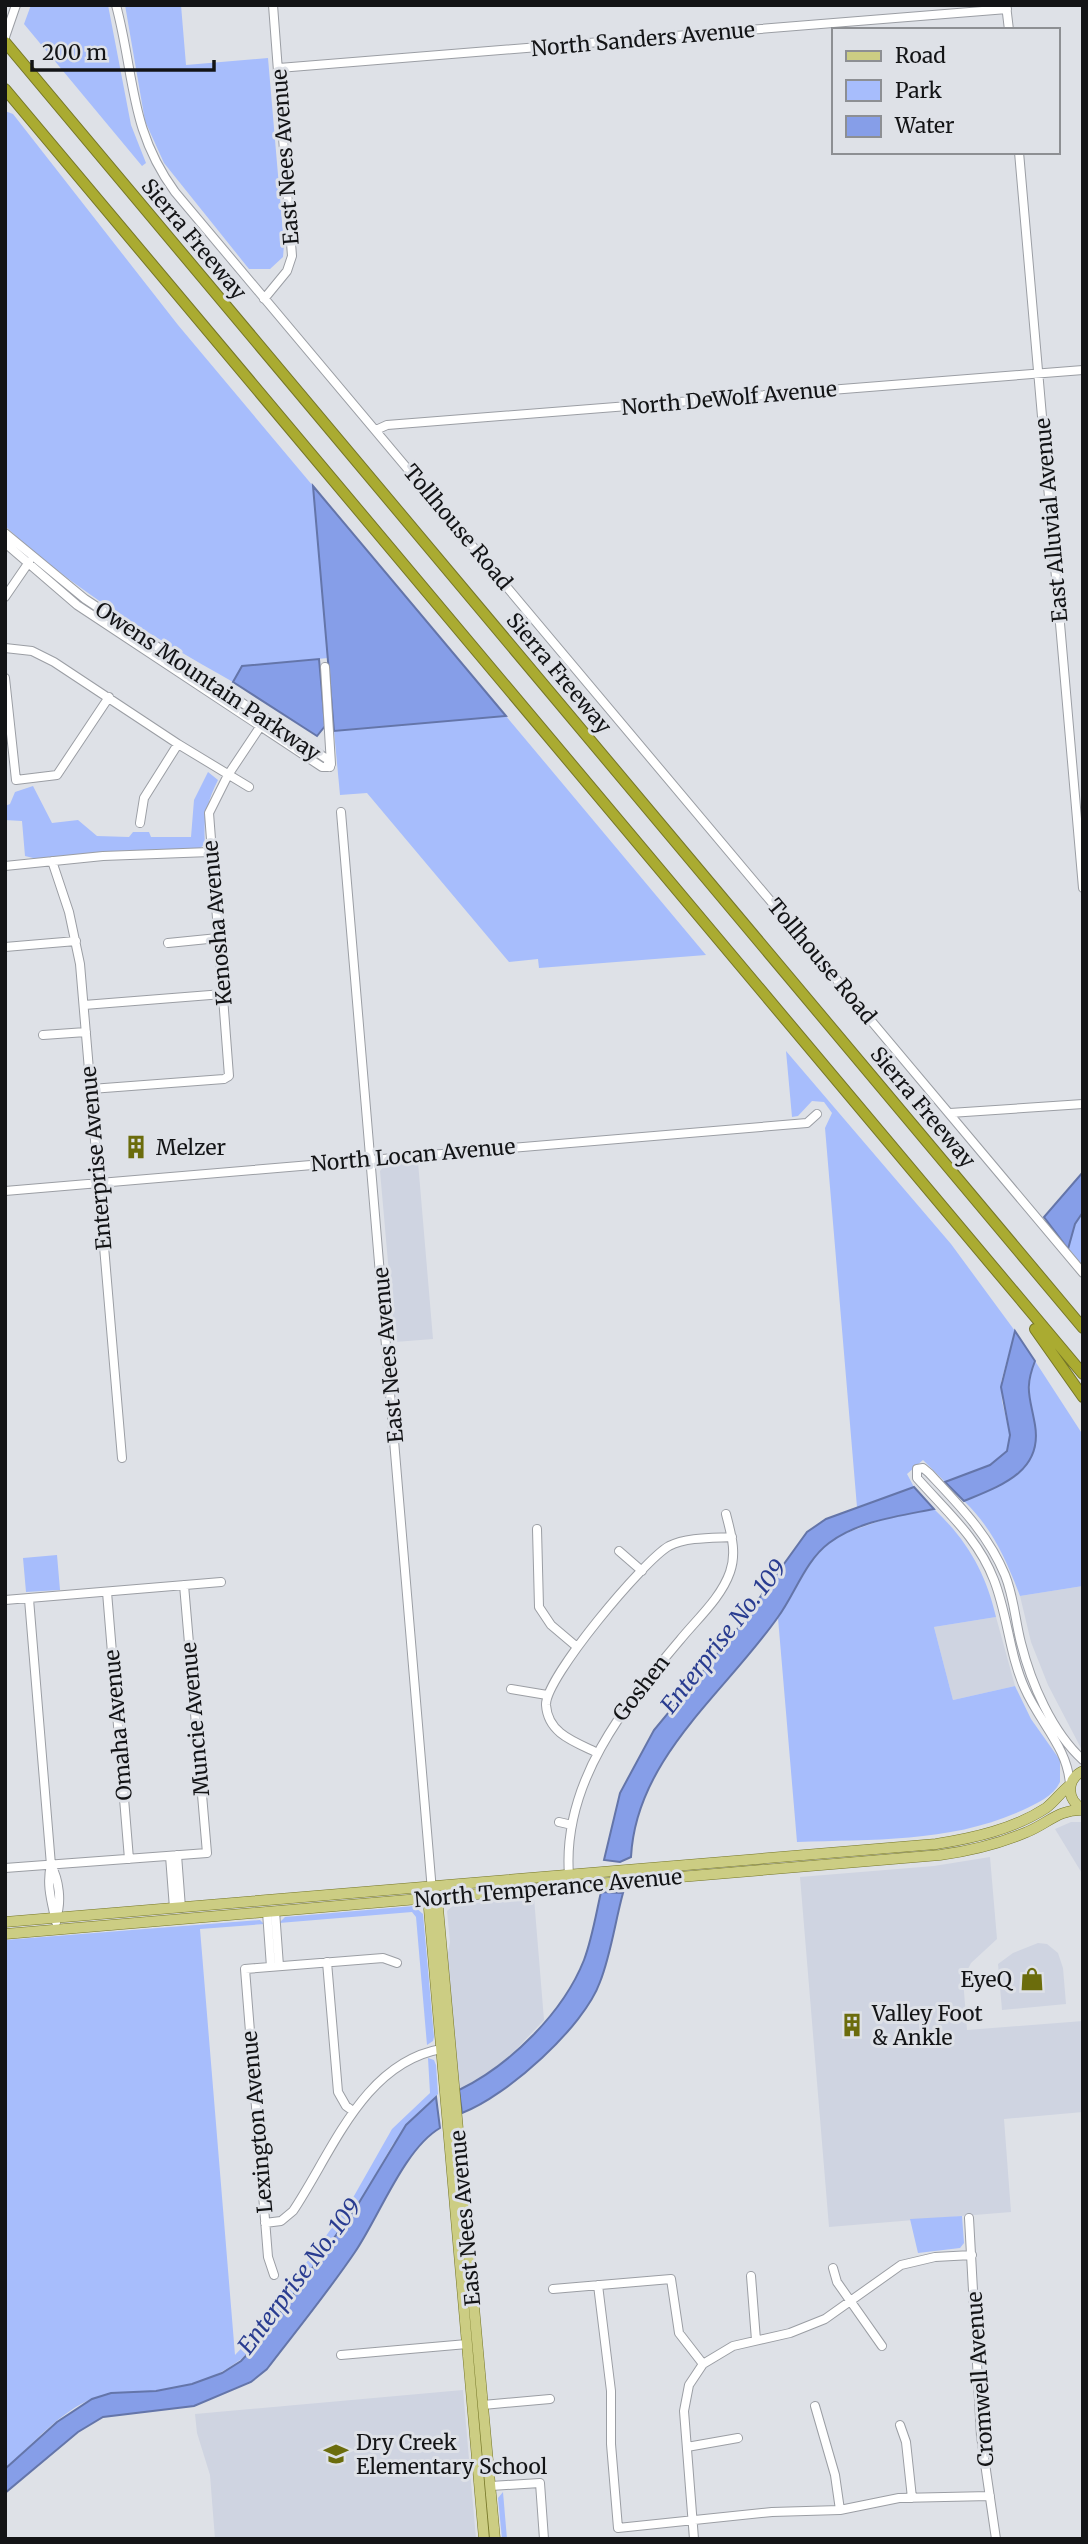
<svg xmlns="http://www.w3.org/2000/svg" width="1088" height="2544" font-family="Merriweather,serif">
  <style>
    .built { fill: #cfd4e1 }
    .green { fill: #a7bdfc }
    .water { fill: #869ee8; stroke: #6475a9; stroke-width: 2 }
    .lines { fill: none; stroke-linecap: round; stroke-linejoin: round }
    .minor-casing { stroke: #9b9ea4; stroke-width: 10 }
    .major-casing { stroke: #757628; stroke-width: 11 }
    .highway-casing { stroke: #757628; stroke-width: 12 }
    .minor { stroke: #fff; stroke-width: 8 }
    .major { stroke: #cccd83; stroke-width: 10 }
    .highway { stroke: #aaab31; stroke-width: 10 }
    .labels { text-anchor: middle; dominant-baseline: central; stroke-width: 6; stroke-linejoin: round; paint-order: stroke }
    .street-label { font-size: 21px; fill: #131416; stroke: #dee1e7 }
    .poi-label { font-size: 21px; fill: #131416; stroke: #dee1e7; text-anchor: start }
    .water-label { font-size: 23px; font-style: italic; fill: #293c90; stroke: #dee1e7 }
  </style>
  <rect width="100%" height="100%" fill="#dee1e7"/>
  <path class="built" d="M418,1162l15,177 -38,3 -15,-171 4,-5z
    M1083,1586v166l-35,-67 -17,-43 -11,-46z
    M996,1617l19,69 -62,14 -19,-73z
    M1071,1822h12v53l-28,-46z
    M990,1857l7,82 -26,24 -8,16 4,51 116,-9v91l-79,7 7,93 -182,15 -29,-350 134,-11z
    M534,1898l10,122 -40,42 -45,28 -12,-132 3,-16 -3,-31 7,-6z
    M1038,1943l9,1 11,9 5,15 3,36 -64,6 -4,-46 15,-11z
    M463,2390l13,149h-261l-5,-64 -13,-42 -2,-19z"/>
  <path class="green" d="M31,5h77l23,120 15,38 -4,3 -118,-142z
    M125,5h56l5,60 82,-7 16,187 -1,12 -13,12h-21l-85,-106 -19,-42z
    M5,111l8,3 165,211 135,161 15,172 -85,8 -10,16c-81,-46 -160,-92 -228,-156z
    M506,716l200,239 -167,13 -1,-9 -29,3 -142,-169 -27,2 -6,-64z
    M208,772l10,8c-11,22 -15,40 -13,64l-6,5 -87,2 -75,8 -12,-3 -3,-35 -17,-1v-14l5,-2 5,-12 18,-6 19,37 26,-3 19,16 32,1 4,-5h16l2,5h40l3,-37z
    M786,1051l165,193 64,87 -14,51 1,19 8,34 -3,16 -17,14 -45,17 -22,-22 -16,14 7,13 -57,20 -32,-379 7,-15 -8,-11 -12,-1 -14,15 -6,1z
    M1083,1212v54l-15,-17 7,-25z
    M1035,1361l48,74v151l-63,10c-14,-37 -28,-68 -56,-95 40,-16 81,-29 70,-82 -5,-23 -7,-35 1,-58z
    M934,1509c33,31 52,64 62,108l-62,10 19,73 62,-14 16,33 29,41v22c-7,15 -23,21 -37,28 -72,33 -149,29 -226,32l-19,-224 34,-57 15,-17 16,-10 42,-15z
    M57,1555l3,35 -34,2 -3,-34z
    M414,1906l9,8 11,123 -1,4 -6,4 -11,-128 -4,-5 -133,11 6,-6z
    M260,1920l4,4 -64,5 35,426 17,-18 98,-134 42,-74 38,-36 -2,-35 6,2 2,5 2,29 -45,50 -36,62 -98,136c-27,31 -65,46 -106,49 -20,1 -39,0 -59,7 -34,13 -62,47 -89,71v-529z
    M962,2216l2,27 -4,5 -42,5 -8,-34z
    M503,2492l4,47h-5l-4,-41z"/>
  <path class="water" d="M313,486l193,230 -172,15z
    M319,659l6,67 -8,10 -84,-54 9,-16z
    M1083,1172v40l-8,12 -7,25 -24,-32z
    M1015,1331l20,30c-11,28 -5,35 0,64 8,47 -35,61 -71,76l-19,-19 45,-17 17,-14 3,-16 -9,-48z
    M914,1487l20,22c-35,7 -76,12 -105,34 -24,18 -34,51 -51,74 -53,76 -142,141 -147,240l-11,5 -16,-2 16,-67 34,-63 78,-94 75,-104 19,-13z
    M601,1892l22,1c-8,29 -12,61 -23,89 -16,45 -93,114 -138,131l-3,-23c51,-25 104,-77 125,-130 8,-21 12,-46 17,-68z
    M436,2097l4,31c-36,21 -61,89 -85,124 -27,40 -59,79 -88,117l-16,13 -57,24 -91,11 -25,15 -73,61v-24l52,-47 35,-23 19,-6 45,-2 36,-7 30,-11 19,-12 18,-19 98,-136 49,-81z"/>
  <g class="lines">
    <g class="minor-casing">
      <path id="minor" d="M116,5c19,71 13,124 59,187l908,1081
        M1006,5l3,25
        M5,37l11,-32
        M279,68l728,-59
        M1019,152l64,736
        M264,299l23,-28 5,-15 -19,-251
        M376,430l11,-5 696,-55
        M5,533l80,66 242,160 3,8
        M5,543l72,62 245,162h8
        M5,597l24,-35
        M5,648l27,3 22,11 124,82 71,43
        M325,667l6,97
        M5,678l11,102 41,-5 52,-78
        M341,812l91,1079
        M140,823l4,-25 34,-54
        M52,861l17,51 11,52 42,494
        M5,866l98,-10 107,-4
        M168,943l50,-5
        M5,947l71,-6
        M84,1005l139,-11
        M43,1035l43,-3
        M91,1089l133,-10 5,-3 -20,-263 19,-38 38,-57
        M950,1113l133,-9
        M5,1191l802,-68 10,-9
        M537,1529l2,78 12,18 26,22
        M619,1551l23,20
        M107,1592l22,267
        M29,1599l22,266c-5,20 1,38 5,57
        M5,1600l216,-18
        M511,1689l36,6
        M598,1753c-23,-11 -50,-19 -52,-48 -1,-27 98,-145 123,-159 18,-9 43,-8 63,-9
        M1070,1785c-2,-37 -30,-62 -45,-96 -16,-35 -17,-73 -31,-109 -16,-42 -48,-69 -77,-102v-9l6,-1 6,5c30,32 59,61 76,102 9,22 10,45 16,68 10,40 31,89 62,117
        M559,1822l13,3
        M177,1855l4,53
        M170,1856l4,52
        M51,1865c8,15 11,37 5,53
        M5,1868l202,-15 -23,-268
        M569,1875c-7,-92 55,-169 111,-235 17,-21 41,-42 50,-68 7,-20 1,-38 -4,-58
        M275,1911l4,55
        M267,1912l4,55
        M327,1962l11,130 8,14 7,5
        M969,2218l12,218 15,103
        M265,2223l16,-2 12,-10c39,-58 70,-148 148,-162
        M833,2268l4,14 45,64
        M274,2275l-6,-18 -23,-288 138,-11 14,5
        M751,2276l5,64
        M598,2285l13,106v53l7,84 154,-16 68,-2 59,-12 91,-2
        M553,2289l118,-10 8,54 24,31
        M341,2355l126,-11
        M483,2405l67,-6
        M815,2406l20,69 5,35
        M900,2425l6,17 6,56
        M687,2447l51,-9
        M491,2486l49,-3 4,56
        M694,2539l-10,-128 5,-26 14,-21 30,-18 57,-13 35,-14 76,-54 34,-8 37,-2"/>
    </g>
    <g class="major-casing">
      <path id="major" d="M1083,1771c-17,8 -17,29 0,38
        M432,1898l6,10 57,631
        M432,1898l-3,11 55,630
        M5,1922l931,-78c38,-6 78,-15 110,-36 9,-7 15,-16 24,-23
        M5,1934l935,-79c30,-4 59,-11 87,-23 20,-8 32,-23 56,-22"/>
    </g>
    <g class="highway-casing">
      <path id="highway" d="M5,42l1078,1286
        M5,89l1078,1285
        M1035,1329l48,68"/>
    </g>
    <use href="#minor" class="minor"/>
    <use href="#major" class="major"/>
    <use href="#highway" class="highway"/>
  </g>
  <defs>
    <g id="building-bare" transform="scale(1.89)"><path d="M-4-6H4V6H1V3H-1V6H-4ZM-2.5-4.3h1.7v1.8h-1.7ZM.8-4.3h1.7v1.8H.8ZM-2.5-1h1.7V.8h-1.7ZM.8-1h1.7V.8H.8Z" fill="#6b6c0c" stroke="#dee1e7" stroke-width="2.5" paint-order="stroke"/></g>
    <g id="shop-bare" transform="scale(1.89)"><path d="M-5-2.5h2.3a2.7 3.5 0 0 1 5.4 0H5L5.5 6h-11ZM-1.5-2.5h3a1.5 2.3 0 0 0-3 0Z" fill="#6b6c0c" stroke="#dee1e7" stroke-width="2.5" paint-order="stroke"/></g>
    <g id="school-bare" transform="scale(1.89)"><path d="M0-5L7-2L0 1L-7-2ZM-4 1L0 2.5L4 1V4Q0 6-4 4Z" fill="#6b6c0c" stroke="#dee1e7" stroke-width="2.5" paint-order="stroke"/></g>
  </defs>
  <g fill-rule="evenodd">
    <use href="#building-bare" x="136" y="1147"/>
    <use href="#shop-bare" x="1032" y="1979"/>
    <use href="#building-bare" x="852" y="2025"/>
    <use href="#school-bare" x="336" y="2454"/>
  </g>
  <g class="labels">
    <g class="street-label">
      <text transform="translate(643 39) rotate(-5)">North Sanders Avenue</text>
      <text transform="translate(285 157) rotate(-94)">East Nees Avenue</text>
      <text transform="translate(194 239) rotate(50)">Sierra Freeway</text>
      <text transform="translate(729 398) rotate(-5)">North DeWolf Avenue</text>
      <text transform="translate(1051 520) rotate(-95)">East Alluvial Avenue</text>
      <text transform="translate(458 527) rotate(50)">Tollhouse Road</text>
      <text transform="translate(559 673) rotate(50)">Sierra Freeway</text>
      <text transform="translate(208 681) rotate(34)">Owens Mountain Parkway</text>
      <text transform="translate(217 923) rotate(-95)">Kenosha Avenue</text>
      <text transform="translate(822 961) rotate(50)">Tollhouse Road</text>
      <text transform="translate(923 1107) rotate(50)">Sierra Freeway</text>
      <text transform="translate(413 1155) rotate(-5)">North Locan Avenue</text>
      <text transform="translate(96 1158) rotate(-95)">Enterprise Avenue</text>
      <text transform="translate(388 1355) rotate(-95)">East Nees Avenue</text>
      <text transform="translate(641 1688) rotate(-52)">Goshen</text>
      <text transform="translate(195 1719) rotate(-95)">Muncie Avenue</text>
      <text transform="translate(118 1725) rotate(-95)">Omaha Avenue</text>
      <text transform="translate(548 1888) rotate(-5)">North Temperance Avenue</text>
      <text transform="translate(257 2122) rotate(-95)">Lexington Avenue</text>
      <text transform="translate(465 2218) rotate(-95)">East Nees Avenue</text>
      <text transform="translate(980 2379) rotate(-94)">Cromwell Avenue</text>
    </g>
    <g class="poi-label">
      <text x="156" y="1147">Melzer</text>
      <text x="1012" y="1979" text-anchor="end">EyeQ</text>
      <text x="872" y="2013">Valley Foot<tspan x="872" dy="24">&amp; Ankle</tspan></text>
      <text x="356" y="2442">Dry Creek<tspan x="356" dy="24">Elementary School</tspan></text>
    </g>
    <g class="water-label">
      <text transform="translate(723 1636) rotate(-52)">Enterprise No. 109</text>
      <text transform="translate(299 2276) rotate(-53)">Enterprise No. 109</text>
    </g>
  </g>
  <rect width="1088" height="2544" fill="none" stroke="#131416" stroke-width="14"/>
  <rect x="832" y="28" width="228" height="126" fill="#dee1e7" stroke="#8d8f93" stroke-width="2"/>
  <rect x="846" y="51" width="35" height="10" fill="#cccd83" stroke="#8d8f93" stroke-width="2"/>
  <text x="895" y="63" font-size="21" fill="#131416">Road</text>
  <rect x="846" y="80" width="35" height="21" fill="#a7bdfc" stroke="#8d8f93" stroke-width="2"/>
  <text x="895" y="98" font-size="21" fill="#131416">Park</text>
  <rect x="846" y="116" width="35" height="21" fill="#869ee8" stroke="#8d8f93" stroke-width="2"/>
  <text x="895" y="133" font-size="21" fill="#131416">Water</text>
  <path d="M32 60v10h182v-10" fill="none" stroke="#131416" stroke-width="3.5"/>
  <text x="42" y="60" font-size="21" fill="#131416" stroke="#dee1e7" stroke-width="5" paint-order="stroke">200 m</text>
</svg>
